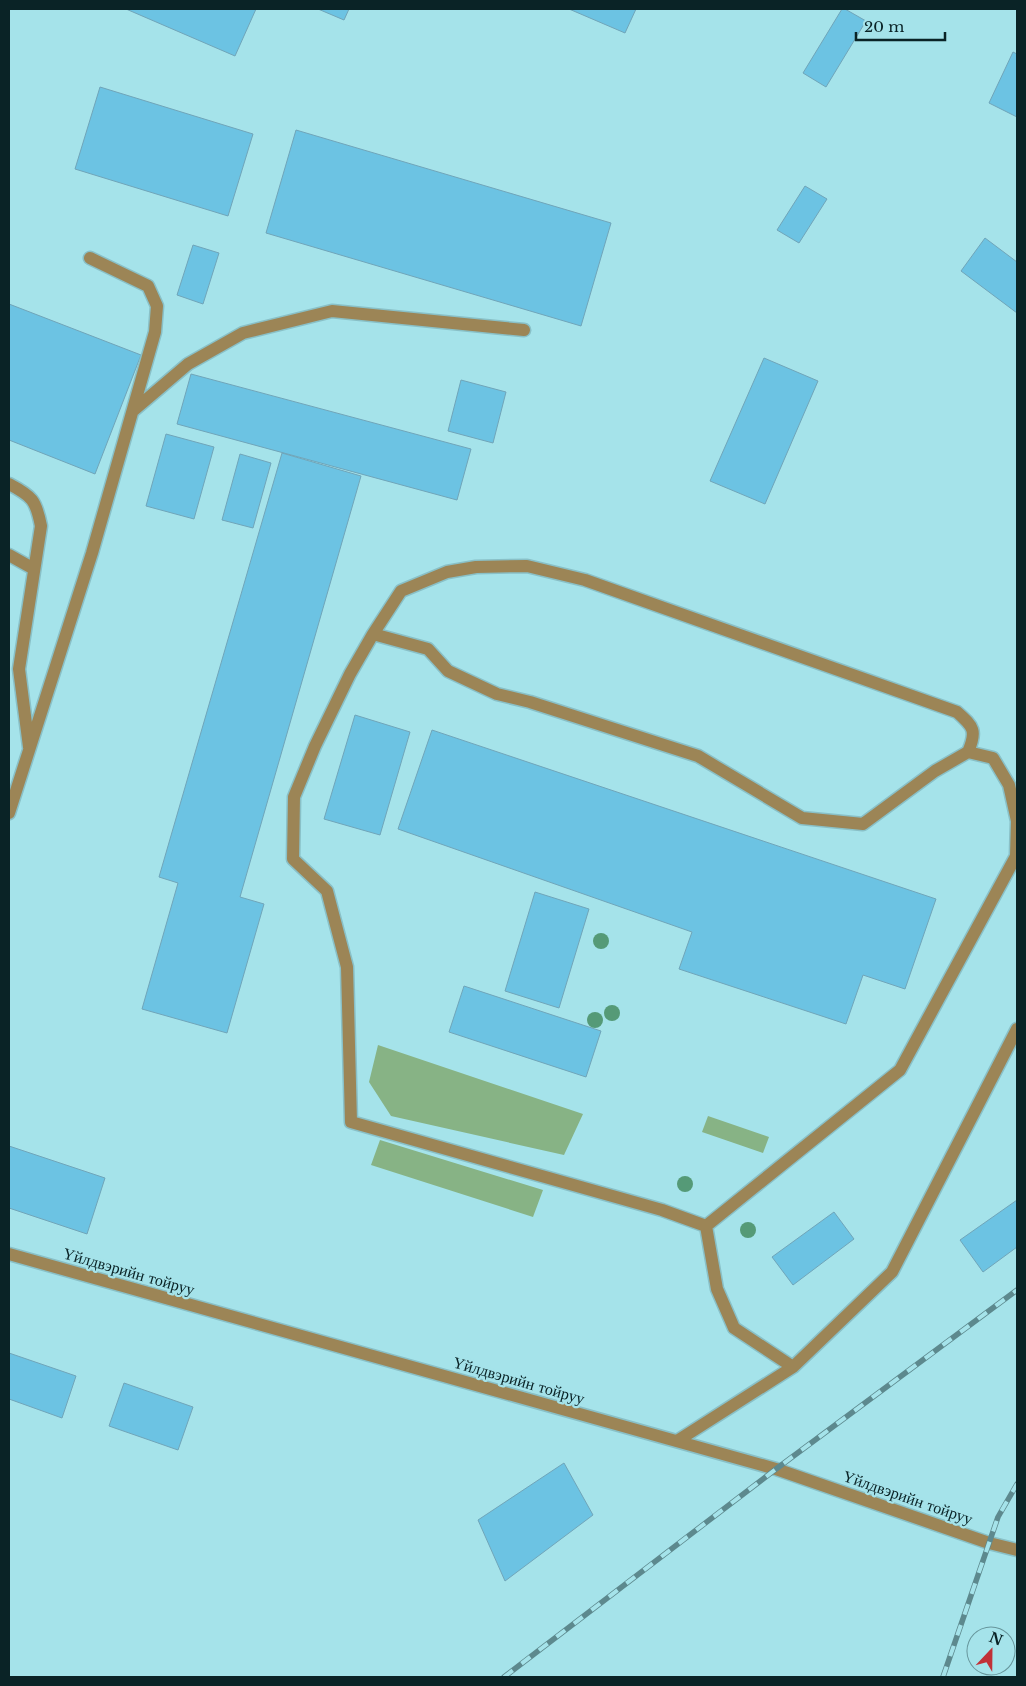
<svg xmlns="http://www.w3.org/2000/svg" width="1026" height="1686" font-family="'Libre Baskerville',serif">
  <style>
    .green { fill: #87b385 }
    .building { fill: #6cc3e3; stroke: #70a5b9 }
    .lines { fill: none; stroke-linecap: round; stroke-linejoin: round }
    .minor-casing { stroke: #89c0c7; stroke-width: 15 }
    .minor { stroke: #9c8556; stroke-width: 12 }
    .rail-casing { stroke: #5d898e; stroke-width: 5.5 }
    .rail { stroke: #a5e3ea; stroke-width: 4; stroke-dasharray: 11; stroke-linecap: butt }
    .tree { fill: #559a77 }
    .labels { text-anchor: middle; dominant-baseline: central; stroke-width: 4.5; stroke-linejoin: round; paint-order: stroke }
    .street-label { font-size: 16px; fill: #0a2326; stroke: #a5e3ea }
  </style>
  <rect width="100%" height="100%" fill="#a5e3ea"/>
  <path class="green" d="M378,1045l205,69 -19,41 -173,-39 -22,-34z
    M708,1116l61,21 -6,16 -61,-21z
    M380,1140l163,50 -10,27 -162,-52z"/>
  <path class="building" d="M126,9h130l-21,47z
    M318,9h31l-5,11z
    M569,9h67l-11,24z
    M842,9h3l21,12 -40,66 -23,-14z
    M1013,52l4,2v63l-28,-14z
    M100,87l153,47 -25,82 -153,-47z
    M296,130l315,93 -30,103 -315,-93z
    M805,186l22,13 -28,44 -22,-13z
    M985,238l32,24v51l-56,-42z
    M193,245l26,8 -16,51 -26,-9z
    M9,304l132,51 -46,119 -86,-34z
    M764,358l54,23 -53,123 -55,-23z
    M191,374l280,75 -14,51 -280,-76z
    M461,380l45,12 -13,51 -45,-12z
    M166,434l48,13 -20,72 -48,-13z
    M282,453l79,23 -121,421 24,7 -37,129 -85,-24 36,-126 -19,-6z
    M240,454l31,9 -18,65 -31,-8z
    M355,715l55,17 -30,103 -56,-16z
    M432,730l504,169 -31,90 -42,-14 -17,49 -167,-55 13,-37 -294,-103z
    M535,892l54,17 -30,99 -54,-17z
    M464,986l137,45 -15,46 -137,-45z
    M9,1146l96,32 -18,56 -78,-26z
    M1017,1200v47l-34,25 -23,-32z
    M834,1212l20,27 -61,46 -21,-28z
    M9,1353l67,23 -14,42 -53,-19z
    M124,1383l69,24 -15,43 -69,-24z
    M564,1463l29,52 -88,66 -27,-61z"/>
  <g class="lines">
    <g class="minor-casing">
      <path id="minor" d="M134,410l54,-46 55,-31 89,-22 192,19
        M9,484c23,12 27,16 32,42l-22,143 10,78
        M9,555l25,14
        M373,634l55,15 20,22 49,23 33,8 168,54 104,62 61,6 72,-53 33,-19 25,6 16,27 8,36 -1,35 -116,214 -194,156 -44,-16 -311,-88 -4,-155 -20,-76 -34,-32 1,-62 21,-51 35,-72z
        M373,634l28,-43 46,-19 29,-5 51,-1 58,14 372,132c17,15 20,19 11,40
        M9,813l83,-260 63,-221 2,-26 -9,-20 -58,-28
        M706,1226l11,63 17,39 59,39
        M9,1254l767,215 213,74 28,7
        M677,1441l116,-74 99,-95 125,-243"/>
    </g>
    <use href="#minor" class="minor"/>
    <g class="rail-casing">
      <path id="rail" d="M504,1677l272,-208 241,-179
        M943,1677l55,-160 19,-33"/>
    </g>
    <use href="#rail" class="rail"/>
  </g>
  <g class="tree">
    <circle cx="601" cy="941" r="8"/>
    <circle cx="612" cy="1013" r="8"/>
    <circle cx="595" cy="1020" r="8"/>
    <circle cx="685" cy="1184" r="8"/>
    <circle cx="748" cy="1230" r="8"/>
  </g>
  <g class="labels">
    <g class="street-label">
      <text transform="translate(129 1271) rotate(16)">Үйлдвэрийн тойруу</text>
      <text transform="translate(519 1380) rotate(16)">Үйлдвэрийн тойруу</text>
      <text transform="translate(908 1497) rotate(19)">Үйлдвэрийн тойруу</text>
    </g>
  </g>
  <rect width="1026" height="1686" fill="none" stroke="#0a2326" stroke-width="20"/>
  <g transform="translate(991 1651) rotate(22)"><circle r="24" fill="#a5e3ea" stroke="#67969c"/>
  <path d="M0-4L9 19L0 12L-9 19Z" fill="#c13137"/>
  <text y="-8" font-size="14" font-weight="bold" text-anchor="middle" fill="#0a2326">N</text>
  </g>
  <path d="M856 32v8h89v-8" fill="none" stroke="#0a2326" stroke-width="2.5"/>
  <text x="864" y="32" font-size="15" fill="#0a2326" stroke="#a5e3ea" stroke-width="4" paint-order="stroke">20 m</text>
</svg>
